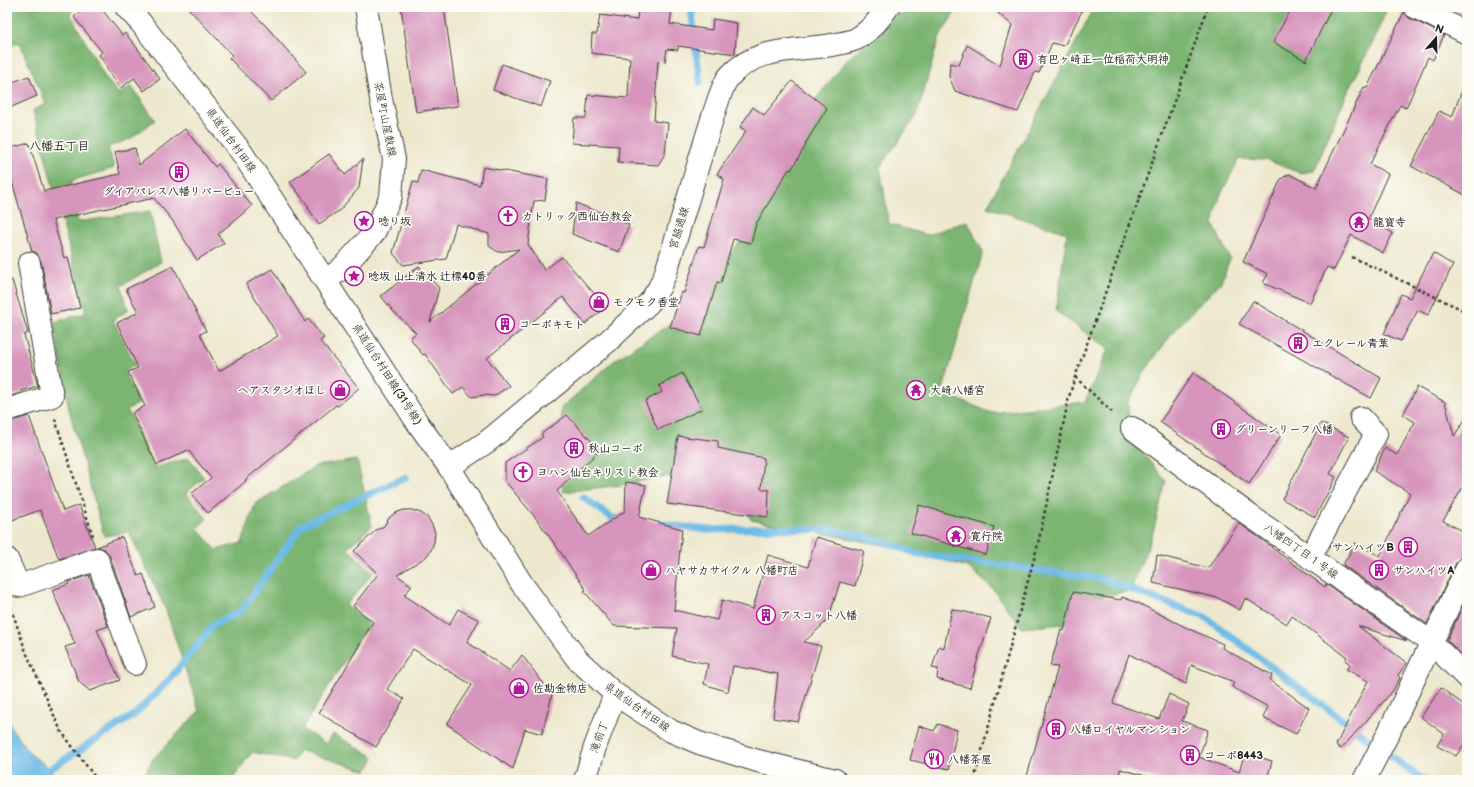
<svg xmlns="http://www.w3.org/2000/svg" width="1474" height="787" font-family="'Balsamiq Sans','Klee One',sans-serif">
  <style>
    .built { fill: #eed0e7 }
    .forest { fill: #7bb572; stroke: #4c6847 }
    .water { fill: #6bb9e5; stroke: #446a80 }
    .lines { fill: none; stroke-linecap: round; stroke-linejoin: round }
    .stream { stroke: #6bb9e5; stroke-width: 7 }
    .building { fill: #d794bc }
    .minor-casing { stroke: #3b3b37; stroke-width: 24 }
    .major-casing { stroke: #3b3b37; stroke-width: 24 }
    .path { stroke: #3b3b37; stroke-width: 2.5; stroke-dasharray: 3 3; stroke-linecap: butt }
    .minor { stroke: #fff; stroke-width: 22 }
    .major { stroke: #fff; stroke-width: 22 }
    .labels { text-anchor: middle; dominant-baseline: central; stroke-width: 3.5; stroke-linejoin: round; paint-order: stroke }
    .poi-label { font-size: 11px; font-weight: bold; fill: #1c1c1c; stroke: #fdfcf7; text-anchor: start }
    .street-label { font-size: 11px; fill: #1c1c1c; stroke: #fdfcf7 }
    .neighbourhood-label { font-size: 12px; font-weight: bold; fill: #1c1c1c; stroke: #fdfcf7 }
  </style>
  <rect width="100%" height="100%" fill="#fdfcf7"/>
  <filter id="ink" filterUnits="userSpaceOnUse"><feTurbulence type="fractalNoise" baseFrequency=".025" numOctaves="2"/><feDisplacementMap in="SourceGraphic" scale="8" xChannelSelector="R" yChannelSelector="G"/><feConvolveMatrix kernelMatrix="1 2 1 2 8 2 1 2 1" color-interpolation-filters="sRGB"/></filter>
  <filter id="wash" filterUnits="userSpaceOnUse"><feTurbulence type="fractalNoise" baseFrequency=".012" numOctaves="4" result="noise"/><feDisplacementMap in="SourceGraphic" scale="16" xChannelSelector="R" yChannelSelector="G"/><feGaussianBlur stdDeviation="0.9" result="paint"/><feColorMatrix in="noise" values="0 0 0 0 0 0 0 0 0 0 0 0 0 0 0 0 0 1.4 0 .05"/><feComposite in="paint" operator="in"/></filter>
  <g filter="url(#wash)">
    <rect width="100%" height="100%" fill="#ede8cd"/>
    <path class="built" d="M1430,7h37v18z"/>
    <path class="forest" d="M9,7h66l-5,7 36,65 13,15 12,-8 24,34 -25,19 -22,8 6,21 -43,13 7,41 72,-11 11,51 -40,24 7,24 -15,10 22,45 -11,7 15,32 -12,5 27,59 35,-10 15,20 -18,15 21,26 -10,9 19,22 26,-7 13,-39 61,-38 41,-6 15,66 -25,22 26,25 -27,32 31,26 -2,5 -11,-6 -62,99 24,15 7,-10 41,23 -7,14 -68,-21 -5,11 -42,-9 -20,28h-91l11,-20 47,-49 -33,-101 -37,-78 -25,4 -35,-126 -15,-88 32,-9 -53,-203 13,-6 -27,-62 -11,4 -1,-1v-36z
      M906,7h52l-19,31 -22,77 -37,52 9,57 38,11 40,-14 16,31 -41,141 50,20 93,-11 23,-53 -52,-38 11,-78 -80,-26 87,-161 20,-39h294l-15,35 -28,56 -31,73 -14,2 -34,-13 -27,-1 -19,37 -7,28 17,35 -9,23 -48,50 -26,36 -19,34 2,36 36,43 -14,55 -22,55 -47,9 -19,24 -42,4 -31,-41 -23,-20 -79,-21 -138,-26 -19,-37 -58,-8 -53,10 -58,7 -2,-84 54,-48 67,-44 57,-73 23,-78 87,-107z
      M7,229h1l4,22 -5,2z"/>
    <path class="water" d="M7,719l4,8 19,27 20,15 3,11h-46z"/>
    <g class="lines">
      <path class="stream" d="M691,7l9,76
        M583,497l29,21 12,1
        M660,524l48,6 63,-2 61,2 50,11 36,13 185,25 102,38 211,158 9,5
        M28,780l22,-11 84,-54 36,-36 43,-54 28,-14 60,-85 105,-49"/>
    </g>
    <g id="blocks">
      <path class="building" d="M87,7h13l22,28 3,-2 10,12 25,34 -16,12 -10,-13 -13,10 -15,-21 1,-1 -8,-11 3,-3 -28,-35z
        M187,7h60l19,19 40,46 -35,29 -42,-43 3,-3z
        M401,7h43l14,99 -42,6z
        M638,7h34l-2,17 42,6 1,-11 24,4 -2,31 -57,-8v4l-11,-1 -2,13 -7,-1 -4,60 14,2 -3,31 -7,11 -40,-3 1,-16 -47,-3 2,-25h12l2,-23 40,3 2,-40 -39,-5 1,-19h5l3,-19 37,5z
        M991,7h93l-20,39 -12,-3 -13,30 -4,-1 -17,40 -63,-21 -6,-15 1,-13 9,2 8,-20 33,20 12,-40z
        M1292,7h40l-26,54 -33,-19z
        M1404,12l5,6 35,17 -11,25 -5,-3 -22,51 -6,-3 -30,59 18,10 -20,45 25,14 -10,20 -32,-18 -17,35 -7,-3 -17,36 -47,-20 5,-9 -25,-12 38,-83 8,-5 27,14 48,-101 3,1z
        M502,64l48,17 -9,26 -48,-17z
        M29,76l8,20 -30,13v-25z
        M792,81l35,27 -22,36 1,1 -15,25 -2,-1 -33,55 -5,19 -18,-4 -12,44 -4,-1 -16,54 -31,-9 12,-35 2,1 15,-47 5,1 20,-68 -7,-5 29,-43 -6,-4 13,-20 11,8z
        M1465,82h2v114l-56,-30 28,-55 13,6z
        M185,129l30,38 3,-3 34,42 -34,28 6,9 -27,17 -25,-40 -18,-22 -101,22 11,38 4,-1 12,51 -29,6 -10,-53 -5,-9 -4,-1 -25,-87v-15l22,-6 15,48 76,-17 -5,-22 20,-4 4,17z
        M329,154l16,21 18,-16 -4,29 -19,22 -21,14 -11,-16 1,-1 -19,-25z
        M483,167l65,12 -3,21 -11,1 -3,19 -4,-2 4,4 -3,22 16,26 18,-13 44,50 -21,17 -22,-27 -76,61 22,28 -15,10 -10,-1 -12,2 -9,-10 -10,7 -28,-40 -2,1 -13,-17 6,-5 -23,-22 -12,-15 38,-30 20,22 -9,34 89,-73 -21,3 -9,-6v-12l-33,-10 -10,35 -43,6 -10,-12 20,-72 5,2 3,-13 59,15z
        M576,203l53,22 -10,27 -47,-18z
        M1433,253l20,12 -25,50 -10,-5 -17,31 -17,-7 17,-40 9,4z
        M173,266l33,65 -6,3 19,37 59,-35 -32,-52 26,-15 33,53 3,-3 16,19 -4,3 39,47 -21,18 -2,-1 -91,75 1,1 -38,32 -17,-19 20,-16 -23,-28 -31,15 -25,-52 13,-7 -17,-34 10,-4 -21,-45 21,-11 -12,-23z
        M12,280l16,53 -4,2 14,51 -18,5 1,2 -14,4v-116z
        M1253,301l128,77 -10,20 -132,-74z
        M682,373l20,36 -44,21 -13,-29 17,-9 -3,-6z
        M1193,373l88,62 -32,49 -89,-62z
        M1417,387l28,15 9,34 13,-19v63l-24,41 24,12v23l-7,2 -4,5 -29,61 -84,-59 12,-22 25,13 30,-63 -36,-22 11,-23 12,7 18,-33 -12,-7z
        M567,415l33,35 -43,41 31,45 37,-25 1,-29 20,3 -7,32 43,12 -8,81 43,10 5,-20 31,9 15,-54 40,12 8,-30 48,14 -9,35 -15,-4 -12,38 -24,22 17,4 -23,76 -25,-4 5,-44 -45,-8 -5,26 -24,-8 4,-20 -36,-8 5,-28 -63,-2 -30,-35 2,-1 -29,-43 -22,-30 -30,-36v-18l38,-26 -2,-3z
        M29,416l34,95 16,-6 16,42 -36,12 -19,-49 -33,12v-100z
        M1321,423l28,14 -19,37 6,3 -21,40 -33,-18z
        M678,436l40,5v7l46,10 -3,31 8,1 -1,27 -101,-13z
        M919,505l75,22 -8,28 -75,-22z
        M404,510h8l9,3 7,5 4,7 3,8 -1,9 -3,8 -5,7 -29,18 15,11 -8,9 45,30 9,-16 21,11 -12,22 43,29 12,-16 30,40 -10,39 -17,-5 -12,40 -66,-45 25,-39 -59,-36 -26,40 17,10 -28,48 -57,-34 54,-91 -20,-16 25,-32 -24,-23 22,-21 8,-4 5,-8 6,-5z
        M1239,523l33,24v1l53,39 1,-3 81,57 -49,-15 49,37 -9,12 2,3 -8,14 -51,57 -5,-4 32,-64 -22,-12 5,-4 -6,-5 2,-3 -55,-41 -5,8 -42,-26 -5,12 -22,-12 -65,-15 4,-28 51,13z
        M122,537l16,39 5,-2 12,33 -24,10 -22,-63 -4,-5 -8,-2z
        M89,575l19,51 -11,4 23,50 -30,11 -11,-9 -14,-35 10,-3 -23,-54 17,-6 -1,-2z
        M1073,592l48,8 1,-3 16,6 49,25 36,16 -1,4 50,27 -2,5 39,28 -13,26 -33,-16 5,-11 -36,-20 2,-5 -43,-17 -5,19 -57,-30 -16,49 46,16 10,-25 20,10 -7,17 26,9 -9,27 40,15 6,-19 27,8 -5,19h-106l-41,-11 -1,11h-93l32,-113 -8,-1 11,-36 3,1z
        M1467,597v61l-3,-1 -17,-17z
        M952,609l39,9 -13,40 -8,30 -33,-9 1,-10 -6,-1 7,-22 5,2z
        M1441,688l26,19v33l-11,16 -19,-10 7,-12 -23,-17z
        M938,724l19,6 -8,39 -39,-9 9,-34 15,5z"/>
    </g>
  </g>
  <g filter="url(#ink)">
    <use href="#blocks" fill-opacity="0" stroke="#3b3b37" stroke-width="1"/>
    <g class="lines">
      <g class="minor-casing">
        <path id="minor" d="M1415,7l52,26
          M326,281l16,-13 32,-35 17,-37 3,-37 -13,-60 -15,-92
          M7,410l45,-14 -23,-133
          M1132,428l117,87 183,128 35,35
          M449,467l39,-26 118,-98 43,-40 10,-15 7,-16c14,-47 28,-94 42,-140 4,-12 13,-45 20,-54 24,-29 64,-28 98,-32 10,-2 21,-3 30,-7 13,-7 24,-20 32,-32
          M1310,558l66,-124 -15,-16
          M7,559l12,27 78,-27 38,105
          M585,780l10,-33 20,-53
          M1364,780l23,-44 80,-168"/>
      </g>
      <g class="major-casing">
        <path id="major" d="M126,7l15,16 101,130 175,269 32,45 73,117 55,75 38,35 56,37 28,12 59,18 77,19"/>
      </g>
      <path class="path" d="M1352,257l115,55
        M1075,377l39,37
        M55,419l38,117
        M11,608l15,44 35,79 36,49
        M974,780l64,-236 31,-147 6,-20 133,-370"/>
      <use href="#minor" class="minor"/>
      <use href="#major" class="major"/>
    </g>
  </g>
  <defs>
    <g id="building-ring" transform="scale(1)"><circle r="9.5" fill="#fdfcf7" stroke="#b5179e" stroke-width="1.5"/><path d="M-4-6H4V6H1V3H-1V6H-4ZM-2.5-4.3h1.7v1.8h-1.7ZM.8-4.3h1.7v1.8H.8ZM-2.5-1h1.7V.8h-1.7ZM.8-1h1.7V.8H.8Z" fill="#b5179e"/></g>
    <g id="church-ring" transform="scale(1)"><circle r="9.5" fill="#fdfcf7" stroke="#b5179e" stroke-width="1.5"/><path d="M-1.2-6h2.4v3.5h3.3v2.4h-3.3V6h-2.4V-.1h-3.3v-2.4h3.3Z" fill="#b5179e"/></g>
    <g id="sight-ring" transform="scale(1)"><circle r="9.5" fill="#fdfcf7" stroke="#b5179e" stroke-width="1.5"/><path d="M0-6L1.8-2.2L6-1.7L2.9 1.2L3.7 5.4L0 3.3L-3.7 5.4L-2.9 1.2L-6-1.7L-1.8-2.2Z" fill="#b5179e"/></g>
    <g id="temple-ring" transform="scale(1)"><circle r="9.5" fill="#fdfcf7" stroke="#b5179e" stroke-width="1.5"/><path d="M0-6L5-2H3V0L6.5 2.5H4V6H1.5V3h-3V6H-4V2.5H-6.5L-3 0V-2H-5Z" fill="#b5179e"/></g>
    <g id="shop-ring" transform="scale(1)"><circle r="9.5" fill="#fdfcf7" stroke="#b5179e" stroke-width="1.5"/><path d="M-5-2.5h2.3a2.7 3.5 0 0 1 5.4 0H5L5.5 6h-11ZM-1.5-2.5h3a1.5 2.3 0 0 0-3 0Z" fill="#b5179e"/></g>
    <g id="restaurant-ring" transform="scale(1)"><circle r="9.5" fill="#fdfcf7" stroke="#b5179e" stroke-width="1.5"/><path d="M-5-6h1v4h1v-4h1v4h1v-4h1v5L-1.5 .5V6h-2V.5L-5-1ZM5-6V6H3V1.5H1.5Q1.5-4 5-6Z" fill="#b5179e"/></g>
  </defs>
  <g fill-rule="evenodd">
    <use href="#building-ring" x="1023" y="59"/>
    <use href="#building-ring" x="179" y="172"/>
    <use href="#church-ring" x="508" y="216"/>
    <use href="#sight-ring" x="364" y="221"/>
    <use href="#temple-ring" x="1359" y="222"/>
    <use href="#sight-ring" x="354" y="276"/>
    <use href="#shop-ring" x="599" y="302"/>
    <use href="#building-ring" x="505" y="324"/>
    <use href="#building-ring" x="1298" y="343"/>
    <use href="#shop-ring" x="340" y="390"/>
    <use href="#temple-ring" x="916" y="390"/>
    <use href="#building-ring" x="1221" y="429"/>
    <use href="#building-ring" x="574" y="448"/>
    <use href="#church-ring" x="523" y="472"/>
    <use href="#temple-ring" x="956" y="536"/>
    <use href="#building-ring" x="1408" y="547"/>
    <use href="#shop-ring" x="651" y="570"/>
    <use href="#building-ring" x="1379" y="570"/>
    <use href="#building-ring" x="766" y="615"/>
    <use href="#shop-ring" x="519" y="688"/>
    <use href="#building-ring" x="1056" y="729"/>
    <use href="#building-ring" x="1190" y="755"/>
    <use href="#restaurant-ring" x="934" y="759"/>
  </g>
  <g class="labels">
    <g class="poi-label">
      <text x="1037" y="59">有巴ヶ崎正一位稲荷大明神</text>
      <text x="179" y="191" text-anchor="middle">ダイアパレス八幡リバービュー</text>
      <text x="522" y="216">カトリック西仙台教会</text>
      <text x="378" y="221">唸り坂</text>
      <text x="1373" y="222">龍寳寺</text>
      <text x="368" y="276">唸坂 山上清水 辻標40番</text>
      <text x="613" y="302">モクモク香堂</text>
      <text x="519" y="324">コーポキモト</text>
      <text x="1312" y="343">エクレール青葉</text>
      <text x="326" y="390" text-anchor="end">ヘアスタジオほし</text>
      <text x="930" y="390">大崎八幡宮</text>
      <text x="1235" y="429">グリーンリーフ八幡</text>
      <text x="588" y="448">秋山コーポ</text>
      <text x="537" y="472">ヨハン仙台キリスト教会</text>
      <text x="970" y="536">寛行院</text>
      <text x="1394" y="547" text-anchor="end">サンハイツB</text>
      <text x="665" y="570">ハヤサカサイクル 八幡町店</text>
      <text x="1393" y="570">サンハイツA</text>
      <text x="780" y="615">アスコット八幡</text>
      <text x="533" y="688">佐勘金物店</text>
      <text x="1070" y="729">八幡ロイヤルマンション</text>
      <text x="1204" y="755">コーポ8443</text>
      <text x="948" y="759">八幡茶屋</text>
    </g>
    <g class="street-label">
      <text transform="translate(385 119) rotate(79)">茶屋町山屋敷線</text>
      <text transform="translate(231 140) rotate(54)">県道仙台村田線</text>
      <text transform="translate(679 228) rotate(-73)">宮脇通線</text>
      <text transform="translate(387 374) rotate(57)">県道仙台村田線(31号線)</text>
      <text transform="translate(1301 551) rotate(35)">八幡四丁目１号線</text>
      <text transform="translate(637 707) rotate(35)">県道仙台村田線</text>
      <text transform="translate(599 737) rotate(-70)">滝前丁</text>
    </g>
    <g class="neighbourhood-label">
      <text x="59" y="146">八幡五丁目</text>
    </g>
  </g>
  <rect width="1474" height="787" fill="none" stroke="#fdfcf7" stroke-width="24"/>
  <g transform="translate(1436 38) rotate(20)" stroke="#fdfcf7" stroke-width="3" paint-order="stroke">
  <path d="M0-3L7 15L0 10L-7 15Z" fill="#1c1c1c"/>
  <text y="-6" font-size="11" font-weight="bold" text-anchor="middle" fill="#1c1c1c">N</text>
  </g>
</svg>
